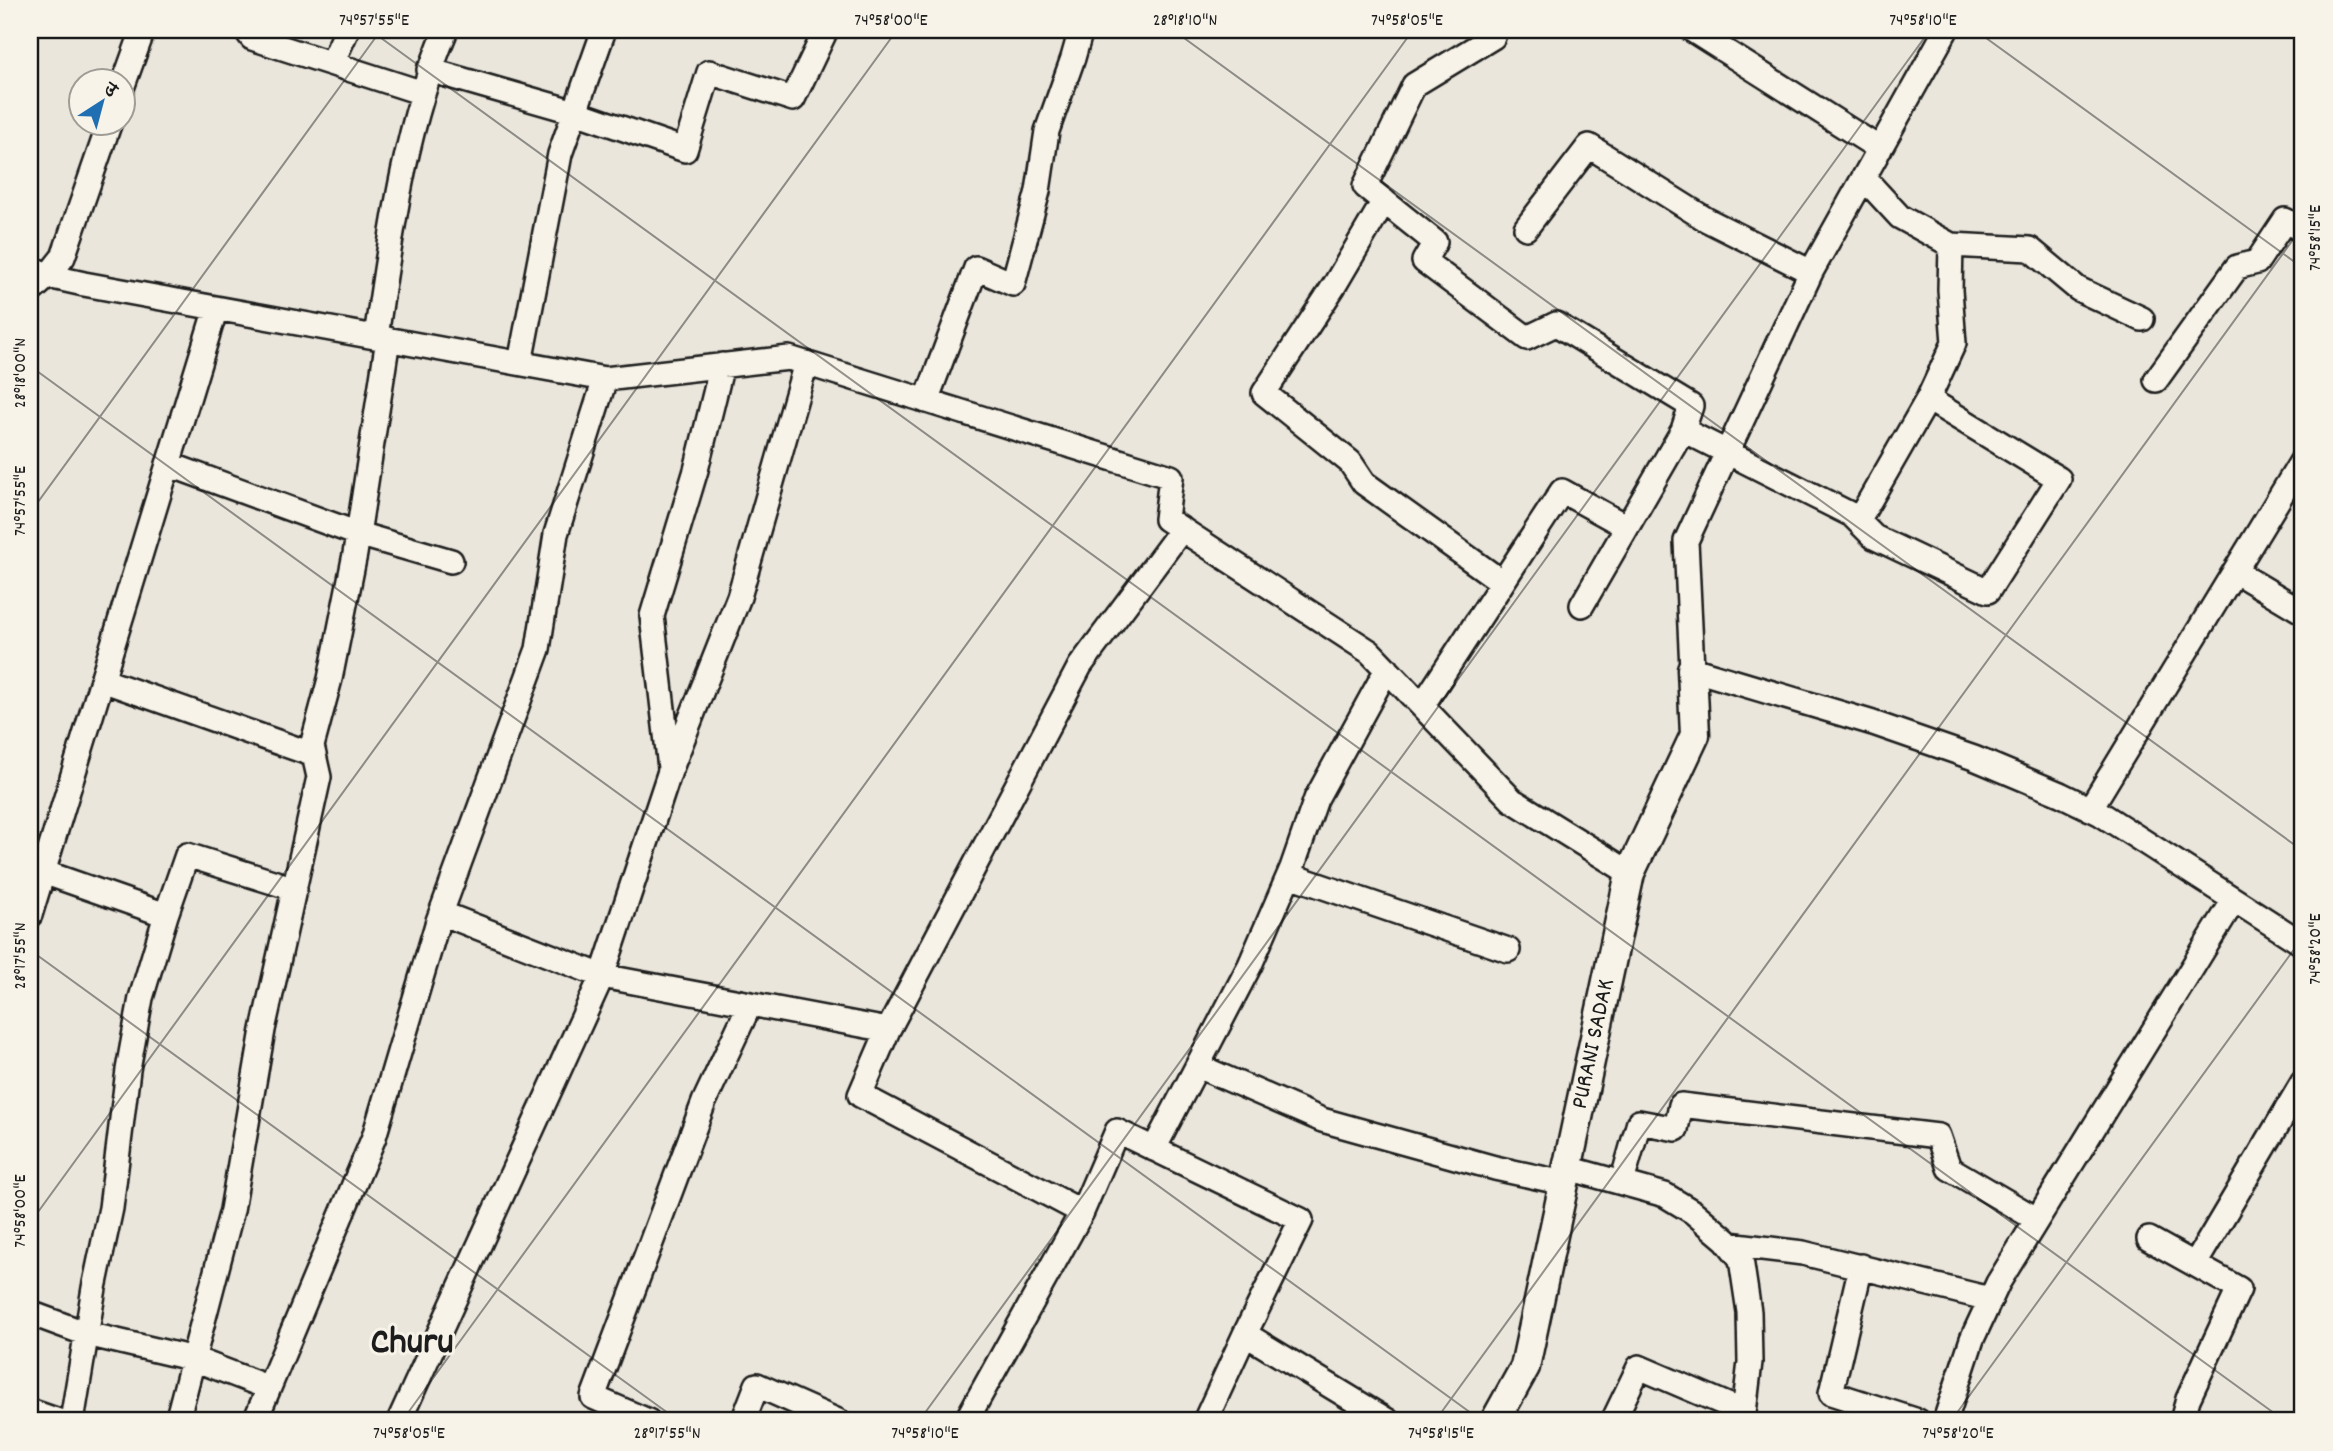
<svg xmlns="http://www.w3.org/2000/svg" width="2333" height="1451" font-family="Dekko,'Playpen Sans Deva',sans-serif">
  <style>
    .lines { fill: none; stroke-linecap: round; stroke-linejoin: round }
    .minor-casing { stroke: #1c1c1c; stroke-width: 28 }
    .major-casing { stroke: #1c1c1c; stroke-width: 33 }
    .minor { stroke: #f7f3e8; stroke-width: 23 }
    .major { stroke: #f7f3e8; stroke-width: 28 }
    .ticks { fill: none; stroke: #1c1c1c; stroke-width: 2; stroke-opacity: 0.45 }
    .labels { text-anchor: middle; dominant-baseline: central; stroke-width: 6; stroke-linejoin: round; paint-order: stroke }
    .street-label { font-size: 24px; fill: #1c1c1c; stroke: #f7f3e8 }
    .town-label { font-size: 38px; font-weight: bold; fill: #1c1c1c; stroke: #f7f3e8 }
    .neatline { fill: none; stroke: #1c1c1c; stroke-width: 2.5 }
    .ticks-label { font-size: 18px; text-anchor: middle; fill: #1c1c1c }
  </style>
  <rect width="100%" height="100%" fill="#eae6dc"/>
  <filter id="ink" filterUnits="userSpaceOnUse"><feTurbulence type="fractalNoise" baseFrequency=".0143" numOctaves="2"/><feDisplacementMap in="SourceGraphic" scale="14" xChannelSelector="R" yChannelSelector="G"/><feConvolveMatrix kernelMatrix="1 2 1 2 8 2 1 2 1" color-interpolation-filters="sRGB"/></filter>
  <g filter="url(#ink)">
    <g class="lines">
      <g class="minor-casing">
        <path id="minor" d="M246,30l6,8 171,55
          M1692,30l188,119
          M1946,30l-135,242 -125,269 6,128 181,54 101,35 86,36 41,20 202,130
          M1493,37l-79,48 -49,101 70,56 -11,19 103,77 29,-14 135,82 -8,24 169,85 22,22 114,54 71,-112 -131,-80 26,-56 -4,-53 1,-45
          M332,63l15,-33
          M429,70l146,42 110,38 24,-78 84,27 33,-69
          M122,88l21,-58
          M1864,178l36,39 51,28 79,4 48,40 64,30
          M1384,201l-50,85 -70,107 86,69 14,21 138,99
          M1526,228l63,-82 118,74 104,52
          M30,267l18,9 36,8 521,95 184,-21 382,119 -5,42 204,133 142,148 118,73
          M30,292l18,-16 15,-19 47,-135
          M376,337c15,-103 29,-211 70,-307
          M520,363l40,-209 44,-124
          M2156,380l81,-113 20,-5 28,-42 18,11
          M926,401l50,-133 37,16 25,-93 9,-60 26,-73 8,-28
          M168,464l190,70 93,27
          M1858,521l70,-122
          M2236,572l67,40
          M1582,605l101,-175
          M102,680l212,75
          M1422,706l140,-215 65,36
          M670,768l-18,-152 44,-146 26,-105
          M2090,809l213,-350
          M43,872l123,43
          M1289,875l219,75
          M441,913l161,63 68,-205 69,-174 67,-234
          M30,915l186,-607
          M888,1030l-28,65 222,117 -116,209
          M1198,1066l124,54 173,48 69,15
          M1154,1149l96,-184 42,-97 24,-69 71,-130
          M1568,1168l97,27 28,17 33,28 15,19 8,53 1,50 -7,59
          M1622,1182l17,-60 37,7 5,-24 257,31 11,32 87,51
          M1082,1212l35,-81 184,89 -56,114
          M2149,1239l90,50 -51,110 -6,22
          M1729,1244l74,9 187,46
          M2195,1264l108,-182
          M1861,1266l-30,127 87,28
          M30,1313l57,21 107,25 73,28
          M30,1411l29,10
          M72,1421l22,-133 17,-80 17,-138 13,-72 25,-83 21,-60 108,34
          M177,1421l55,-211 31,-180 56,-253 -7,-31 18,-67 25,-125 33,-215
          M255,1421l119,-284 64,-216 100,-272 18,-115 49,-155
          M399,1421l203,-445 286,54 192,-364 102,-137
          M648,1421l-55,-24 111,-295 46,-98
          M743,1421l14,-36 81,36
          M1205,1421l40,-87 143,87
          M1613,1421l26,-54 105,45
          M1945,1421l27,-82 26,-56 236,-383"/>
      </g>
      <g class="major-casing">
        <path id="major" d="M1495,1421l30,-54 105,-494 65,-138 -3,-66"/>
      </g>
      <use href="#minor" class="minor"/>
      <use href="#major" class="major"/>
    </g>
  </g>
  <path class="ticks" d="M370,30l1915,1391M1173,30l1130,821M1975,30l328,238M30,366l1452,1055M30,513l351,-483M30,950l649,471M30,1223l867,-1193M402,1421l1011,-1391M919,1421l1011,-1391M1435,1421l868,-1195M1951,1421l352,-484"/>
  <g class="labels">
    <g class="street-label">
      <text transform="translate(1594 1044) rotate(-78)">PURANI SADAK</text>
    </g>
    <g class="town-label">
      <text x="412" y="1344">Churu</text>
    </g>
  </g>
  <rect width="2333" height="1451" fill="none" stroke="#f7f3e8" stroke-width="77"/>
  <g transform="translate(102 102) rotate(36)"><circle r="33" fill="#f7f3e8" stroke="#9f9d96" stroke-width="2"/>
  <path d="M0-5L12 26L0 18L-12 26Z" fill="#1f6fb2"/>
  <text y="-10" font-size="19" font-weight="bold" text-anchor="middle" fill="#1c1c1c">उ</text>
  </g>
  <rect x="38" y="38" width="2256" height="1374" class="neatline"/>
  <g class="ticks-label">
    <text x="374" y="25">74°57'55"E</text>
    <text x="891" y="25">74°58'00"E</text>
    <text x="1185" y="25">28°18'10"N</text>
    <text x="1407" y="25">74°58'05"E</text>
    <text x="1923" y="25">74°58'10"E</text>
    <text transform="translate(2314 238) rotate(-90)" y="6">74°58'15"E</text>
    <text transform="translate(19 373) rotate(-90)" y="6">28°18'00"N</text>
    <text transform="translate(19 501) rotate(-90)" y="6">74°57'55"E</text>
    <text transform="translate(2314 949) rotate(-90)" y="6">74°58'20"E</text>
    <text transform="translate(19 956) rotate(-90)" y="6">28°17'55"N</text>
    <text transform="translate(19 1211) rotate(-90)" y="6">74°58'00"E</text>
    <text x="409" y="1438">74°58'05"E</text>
    <text x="667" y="1438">28°17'55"N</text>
    <text x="925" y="1438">74°58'10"E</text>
    <text x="1441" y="1438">74°58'15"E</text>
    <text x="1958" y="1438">74°58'20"E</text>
  </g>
</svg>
